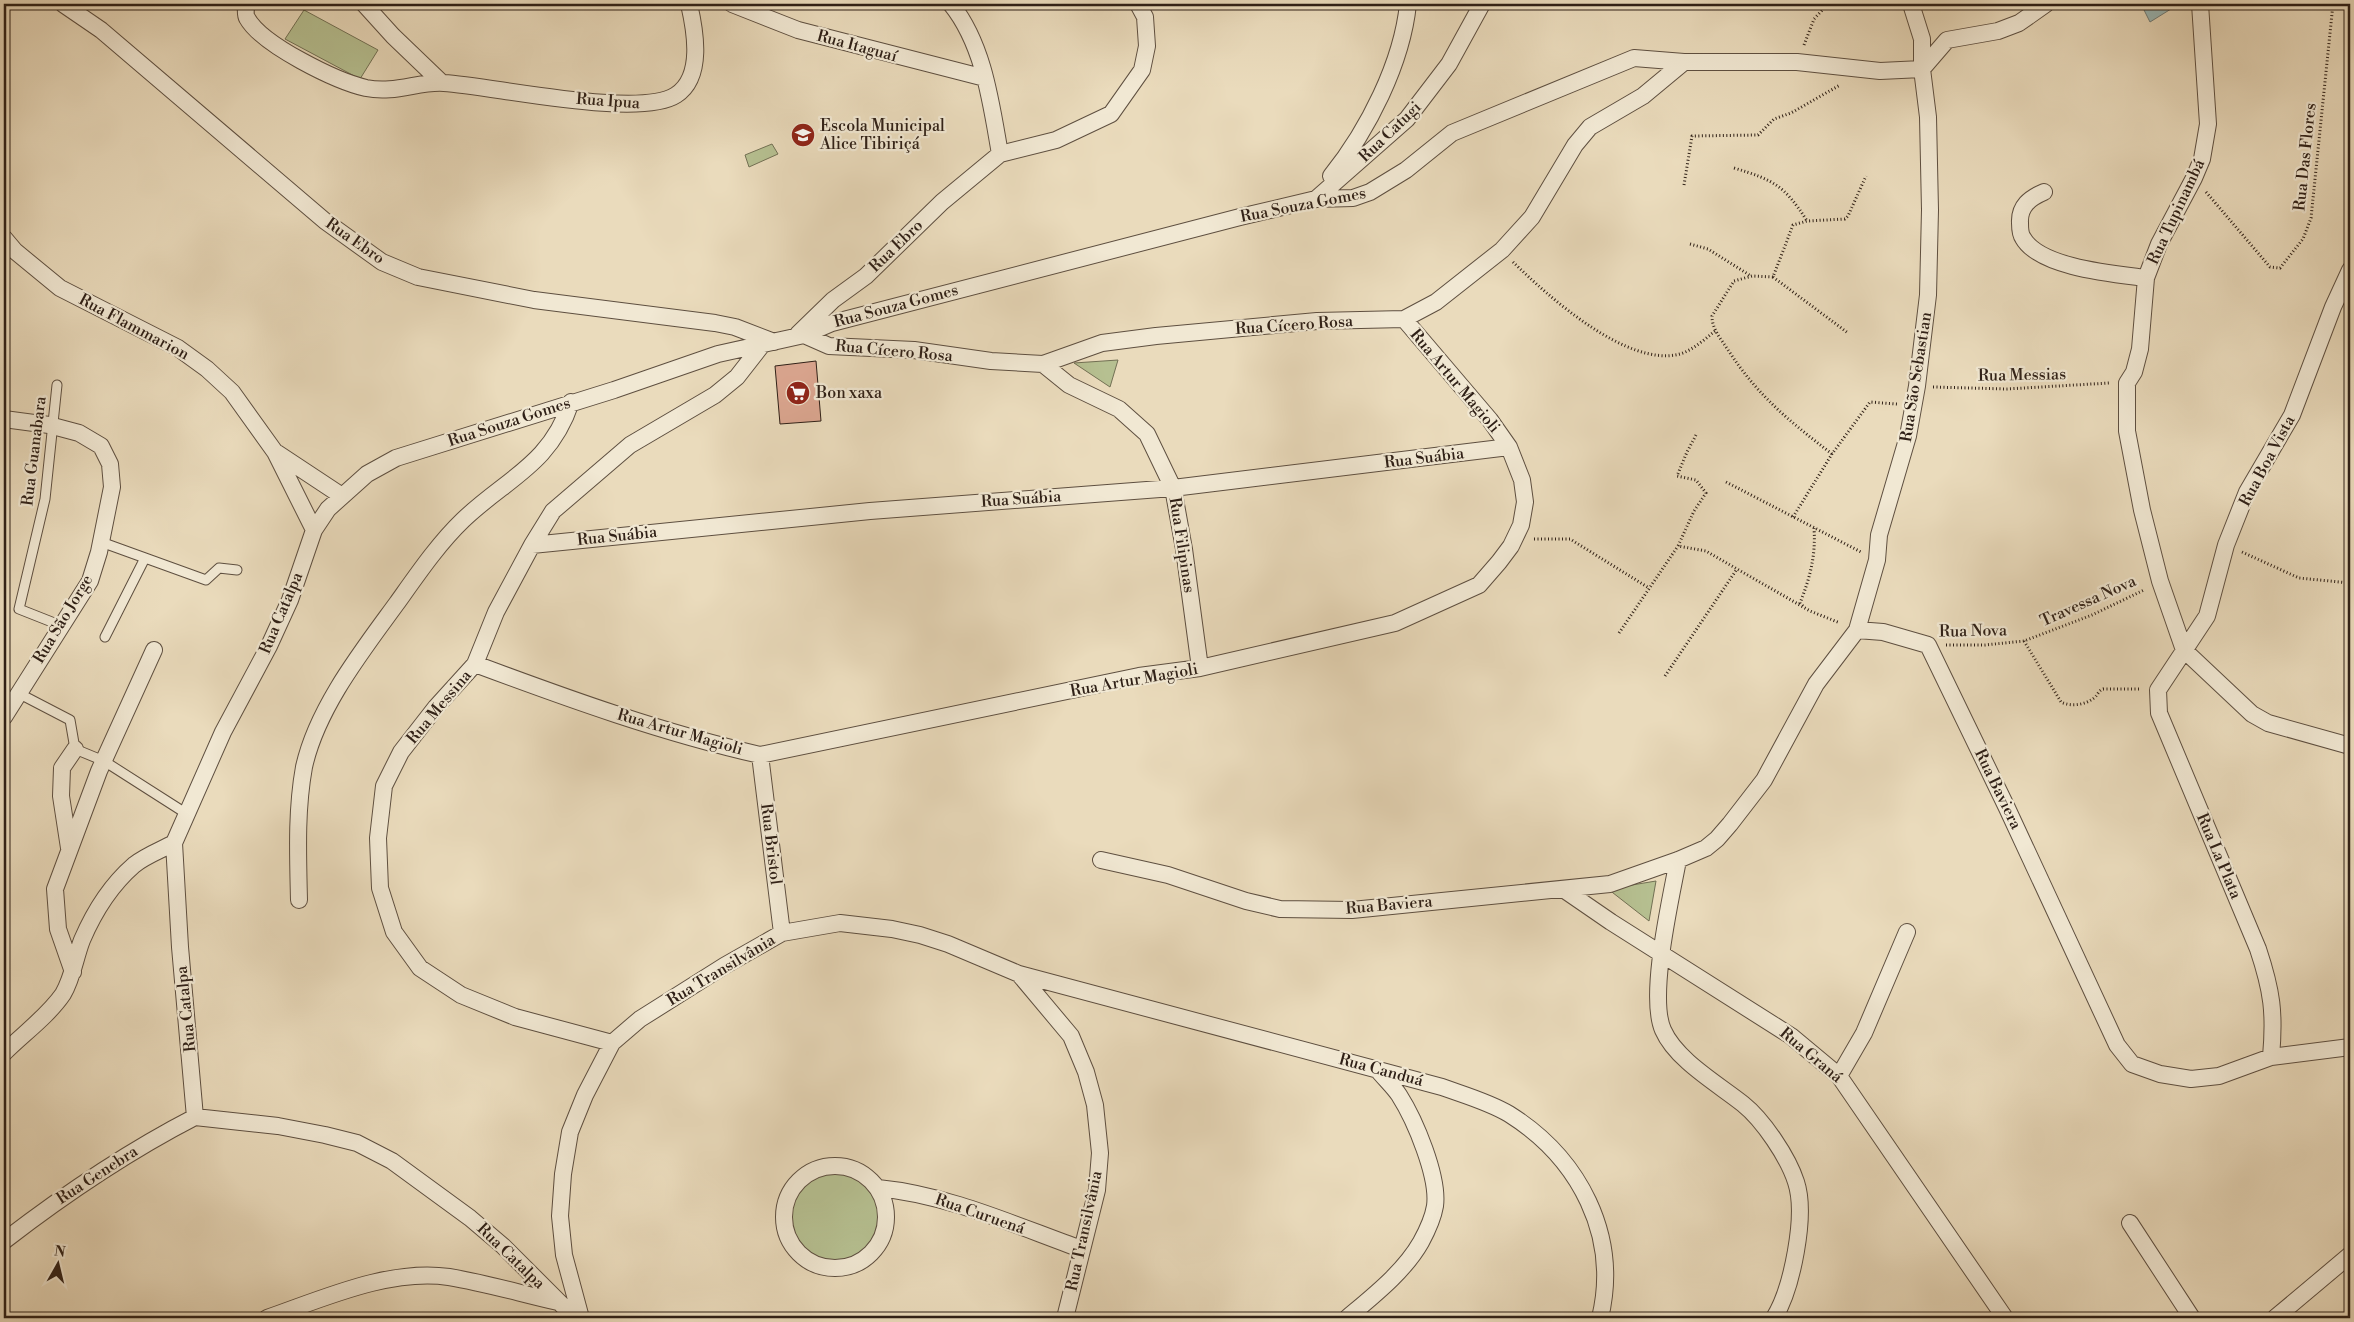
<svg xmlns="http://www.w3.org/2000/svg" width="2354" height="1322" font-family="'Libre Bodoni',serif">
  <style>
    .green { fill: #b6c091; stroke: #727054 }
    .water { fill: #9ab9b8; stroke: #6f7c78 }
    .building { fill: #dba690; stroke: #2f2017 }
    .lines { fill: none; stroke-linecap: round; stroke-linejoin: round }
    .service-casing { stroke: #5e4f40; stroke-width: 11 }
    .minor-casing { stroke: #5e4f40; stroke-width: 18 }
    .path { stroke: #2f2017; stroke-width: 3; stroke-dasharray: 1 2.5; stroke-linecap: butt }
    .service { stroke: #f1e8d3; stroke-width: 9 }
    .minor { stroke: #f1e8d3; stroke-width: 16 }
    .labels { text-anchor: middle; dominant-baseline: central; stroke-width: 4.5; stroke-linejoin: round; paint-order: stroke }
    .street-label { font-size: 16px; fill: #2f2017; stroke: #f1e8d3 }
    .poi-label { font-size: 16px; fill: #2f2017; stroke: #f1e8d3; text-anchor: start }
  </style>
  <rect width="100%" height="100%" fill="#eadbbc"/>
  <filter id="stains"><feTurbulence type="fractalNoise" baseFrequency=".004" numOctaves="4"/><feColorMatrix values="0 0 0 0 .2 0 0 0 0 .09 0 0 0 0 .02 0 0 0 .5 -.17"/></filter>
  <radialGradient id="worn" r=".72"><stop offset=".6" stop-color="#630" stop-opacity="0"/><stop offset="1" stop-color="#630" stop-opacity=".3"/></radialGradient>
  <path class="green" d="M304,10l74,40 -18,29 -75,-40z
    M772,144l6,10 -29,13 -4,-12z
    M1118,360l-8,27 -36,-24z
    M1656,881l-7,40 -41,-32z
    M788 1217a46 46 0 1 1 92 0a46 46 0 1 1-92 0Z"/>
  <path class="water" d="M2141,4h38l-29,18z"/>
  <path class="building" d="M816,361l5,60 -41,3 -5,-58z"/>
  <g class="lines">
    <g class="service-casing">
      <path id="service" d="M57,385l-12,114 -26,110 43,17
        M101,542l105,38 13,-12 18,2
        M105,637l40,-79
        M18,693l52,27 5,29 29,12 83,53"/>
    </g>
    <g class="minor-casing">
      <path id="minor" d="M63,4l38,26 224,191 57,41 36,15 116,23 181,23 20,4 39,15
        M246,4c0,4 -1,11 1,14 15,27 89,63 119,70 29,6 53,-7 78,-5 49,3 195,36 232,12 28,-18 19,-65 13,-91
        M364,4l29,32 49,47
        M732,4l66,26 187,48
        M951,4c33,41 40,99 49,150
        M1911,4l11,35v30
        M2200,4l8,120 -6,35 -8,19 -35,66 -13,34 -6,71 -6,23 -7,11v48l15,79 18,71 24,69 68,64 16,9 82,23
        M1922,69l25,-29 51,-9 21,-8 27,-19
        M1331,176c37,-46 71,-113 77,-172
        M2044,192c-14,6 -25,14 -24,31 0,5 0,11 3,15 17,30 92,36 123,40
        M1316,199l91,-80 42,-55 33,-60
        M4,238l11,13 45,37 118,60 29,21 25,23 43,60 39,78
        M798,334l35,-34 33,-24 76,-74 58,-48 56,-14 55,-26 31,-44 5,-24 -2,-29 -7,-13
        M804,335l25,11 85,4 77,11 52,3 59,-21 54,-7 161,-15 87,-2 32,-17 66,-52 30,-33 43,-72 15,-18 53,-31 41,-34
        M1043,364l26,21 50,24 28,25 26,54 11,61 16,119
        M4,419l45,6 30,8 22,13 9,18 2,23 -13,65 -9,29 -86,136
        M277,453l65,43
        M532,545l338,-34 303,-23 336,-41
        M1857,630l26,2 45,13 79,163 110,237 15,19 28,10 31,5 28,-3 52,-19 79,-10
        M475,664c94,35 188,69 285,91l379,-79 61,-8 195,-45 84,-38 20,-23 12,-16 10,-21 4,-23 -3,-22 -13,-33 -19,-27 -86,-101
        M760,755l22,178
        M69,848l-8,-52 1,-28 13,-19
        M1678,860c-7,38 -30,136 -15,170 13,30 55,54 80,74 20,16 45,53 53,78 11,33 -4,107 -22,136
        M1563,889l48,33 180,114 48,40 166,242
        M299,900c-1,-44 -3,-89 5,-133 13,-59 58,-116 93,-164 20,-28 41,-59 66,-83 44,-42 87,-55 108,-118
        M73,972l-15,-43 -3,-40 44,-118 55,-121
        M1019,974l423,113c22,8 47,15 67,27 70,44 111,121 91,204
        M612,1043l-97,-26 -54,-22 -41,-27 -26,-36 -14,-44 -2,-50 6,-52 17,-34 35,-45 39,-43 21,-52 36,-67 21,-34 77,-66 85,-50 22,-18 25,-32
        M4,1053c19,-19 44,-37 59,-59 10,-17 12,-36 19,-54 12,-28 29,-55 52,-75 11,-9 27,-15 40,-22
        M2271,1057c4,-44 1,-66 -13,-108l-99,-236 -1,-23 49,-74 19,-71 21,-53 45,-77 41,-108 17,-37
        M1839,1076l25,-43 43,-101
        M195,1117l-15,-170 -6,-104 49,-111 46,-86 21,-46 24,-70 14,-21 39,-35 29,-16 218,-68 104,-36 86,-19 28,-12 408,-106 76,-18 37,-1 17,-6 36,-22 46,-37 182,-75 50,4h113l83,9 42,-2 6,48 2,93 -2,85 -11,91 -9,50 -29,99 -2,25 -20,70 -41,54 -52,96 -34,44 -13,15 -11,9 -28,12 -68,24 -258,26 -72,-1 -34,-8 -78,-26 -67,-15
        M195,1117l83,9 47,9 32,8 35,18 78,57 33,28 72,72
        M784 1217a51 51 0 1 1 102 0a51 51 0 1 1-102 0Z
        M878,1188c71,7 136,37 203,61
        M2130,1223l62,95
        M4,1241c61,-47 123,-89 191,-124
        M267,1318c55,-19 123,-50 182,-41 37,6 73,17 109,25
        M581,1318l-17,-63 -4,-39 3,-42 7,-42 15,-37 27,-52 28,-24 84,-53 58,-33 58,-10 52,6 28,6 28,9 71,30 52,62 15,36 9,33 5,48 -3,37 -32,128
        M1347,1318c26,-22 57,-46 74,-76 6,-11 12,-24 14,-36 4,-29 -20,-86 -36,-111 -6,-9 -15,-17 -22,-26
        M2275,1318l75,-63"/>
    </g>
    <path class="path" d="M1804,45l10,-26 14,-15
      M1734,168c40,12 51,18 73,53
      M1684,185l8,-49 66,-1 16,-16 17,-6 49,-28
      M2206,192l64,75 10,1 23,-29 8,-21 22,-214
      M1690,244l18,5 43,27
      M1513,262c35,34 114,106 167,92 13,-4 25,-15 35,-23
      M1773,277l75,56
      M1933,387l74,2 102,-6
      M1696,435l-9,17 -10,24 19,4 10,13 -12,18 -16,35 28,5 104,60 30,12
      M1832,454c-43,-33 -74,-58 -104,-104 -7,-11 -16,-21 -16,-34l22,-35 18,-5 21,1 20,-52 14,-4 38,-2 3,-3 18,-40
      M1726,482l135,70
      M1793,517l39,-63 38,-52 27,2
      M1534,539h36l79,49
      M2242,552l57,26 51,5
      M1803,606l-3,-3c10,-25 16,-48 14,-75
      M1619,633l59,-87
      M2024,641l37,61c10,5 24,3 33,-4 4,-3 4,-7 9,-9h37
      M1946,645h39l39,-4 68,-26 52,-25
      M1665,676l72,-107"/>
    <use href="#service" class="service"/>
    <use href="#minor" class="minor"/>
  </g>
  <defs>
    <g id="school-disc" transform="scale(1.25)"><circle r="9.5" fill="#8f2418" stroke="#f1e8d3"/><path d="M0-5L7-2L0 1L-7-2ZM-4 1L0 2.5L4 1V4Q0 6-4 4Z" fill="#fff"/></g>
    <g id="supermarket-disc" transform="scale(1.25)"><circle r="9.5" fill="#8f2418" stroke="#f1e8d3"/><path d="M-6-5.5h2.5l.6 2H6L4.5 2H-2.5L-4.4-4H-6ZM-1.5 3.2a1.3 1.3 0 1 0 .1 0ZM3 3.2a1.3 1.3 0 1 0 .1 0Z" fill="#fff"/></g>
  </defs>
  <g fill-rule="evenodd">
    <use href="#school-disc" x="803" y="135"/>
    <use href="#supermarket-disc" x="798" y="393"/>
  </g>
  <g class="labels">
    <g class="street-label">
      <text transform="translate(857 46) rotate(15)">Rua Itaguaí</text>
      <text transform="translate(608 101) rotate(4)">Rua Ipua</text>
      <text transform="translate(1390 132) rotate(-44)">Rua Catugi</text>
      <text transform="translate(2305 157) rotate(-84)">Rua Das Flores</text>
      <text transform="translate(1303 205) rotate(-11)">Rua Souza Gomes</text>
      <text transform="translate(2176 212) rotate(-65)">Rua Tupinambá</text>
      <text transform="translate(355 241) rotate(35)">Rua Ebro</text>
      <text transform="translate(896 246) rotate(-44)">Rua Ebro</text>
      <text transform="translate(896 306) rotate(-15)">Rua Souza Gomes</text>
      <text transform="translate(1294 325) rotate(-4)">Rua Cícero Rosa</text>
      <text transform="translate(134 327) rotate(28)">Rua Flammarion</text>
      <text transform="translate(894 351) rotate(5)">Rua Cícero Rosa</text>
      <text transform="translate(2022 375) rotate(-1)">Rua Messias</text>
      <text transform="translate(1916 377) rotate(-81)">Rua São Sebastian</text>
      <text transform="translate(1455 381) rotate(50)">Rua Artur Magioli</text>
      <text transform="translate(509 422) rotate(-18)">Rua Souza Gomes</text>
      <text transform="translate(34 451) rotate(-83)">Rua Guanabara</text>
      <text transform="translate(1424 458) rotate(-7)">Rua Suábia</text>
      <text transform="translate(2267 461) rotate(-62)">Rua Boa Vista</text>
      <text transform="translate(1021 499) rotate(-4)">Rua Suábia</text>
      <text transform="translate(617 536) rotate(-6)">Rua Suábia</text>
      <text transform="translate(1182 545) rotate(81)">Rua Filipinas</text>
      <text transform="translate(2088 601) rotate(-24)">Travessa Nova</text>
      <text transform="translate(281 613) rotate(-67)">Rua Catalpa</text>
      <text transform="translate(63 619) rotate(-59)">Rua São Jorge</text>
      <text transform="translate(1973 631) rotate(-1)">Rua Nova</text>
      <text transform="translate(1134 680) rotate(-10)">Rua Artur Magioli</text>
      <text transform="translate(439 707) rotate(-50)">Rua Messina</text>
      <text transform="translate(680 732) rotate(16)">Rua Artur Magioli</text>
      <text transform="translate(1998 789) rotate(64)">Rua Baviera</text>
      <text transform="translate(771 844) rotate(83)">Rua Bristol</text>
      <text transform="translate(2219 856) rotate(67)">Rua La Plata</text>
      <text transform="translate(1389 905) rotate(-5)">Rua Baviera</text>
      <text transform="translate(721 970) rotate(-31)">Rua Transilvânia</text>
      <text transform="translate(186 1009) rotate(-96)">Rua Catalpa</text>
      <text transform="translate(1811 1055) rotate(40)">Rua Graná</text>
      <text transform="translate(1381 1070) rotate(15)">Rua Canduá</text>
      <text transform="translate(97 1175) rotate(-33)">Rua Genebra</text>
      <text transform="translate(980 1214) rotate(19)">Rua Curuená</text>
      <text transform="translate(1084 1231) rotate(-78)">Rua Transilvânia</text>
      <text transform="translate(511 1256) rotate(44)">Rua Catalpa</text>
    </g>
    <g class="poi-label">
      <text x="820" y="126">Escola Municipal<tspan x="820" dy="18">Alice Tibiriçá</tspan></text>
      <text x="816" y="393">Bon xaxa</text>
    </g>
  </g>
  <rect width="2354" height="1322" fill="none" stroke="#eadbbc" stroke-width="20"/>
  <rect x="5" y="5" width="2344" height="1312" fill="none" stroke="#2f2017" stroke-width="2.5"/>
  <rect x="10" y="10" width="2334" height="1302" fill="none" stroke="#2f2017"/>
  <g transform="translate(58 1264) rotate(8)" stroke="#f1e8d3" stroke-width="4" paint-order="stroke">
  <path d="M0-4L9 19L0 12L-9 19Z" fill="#2f2017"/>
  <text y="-8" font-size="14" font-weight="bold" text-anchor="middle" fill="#2f2017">N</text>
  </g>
  <rect width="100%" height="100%" filter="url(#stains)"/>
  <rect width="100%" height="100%" fill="url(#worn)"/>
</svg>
